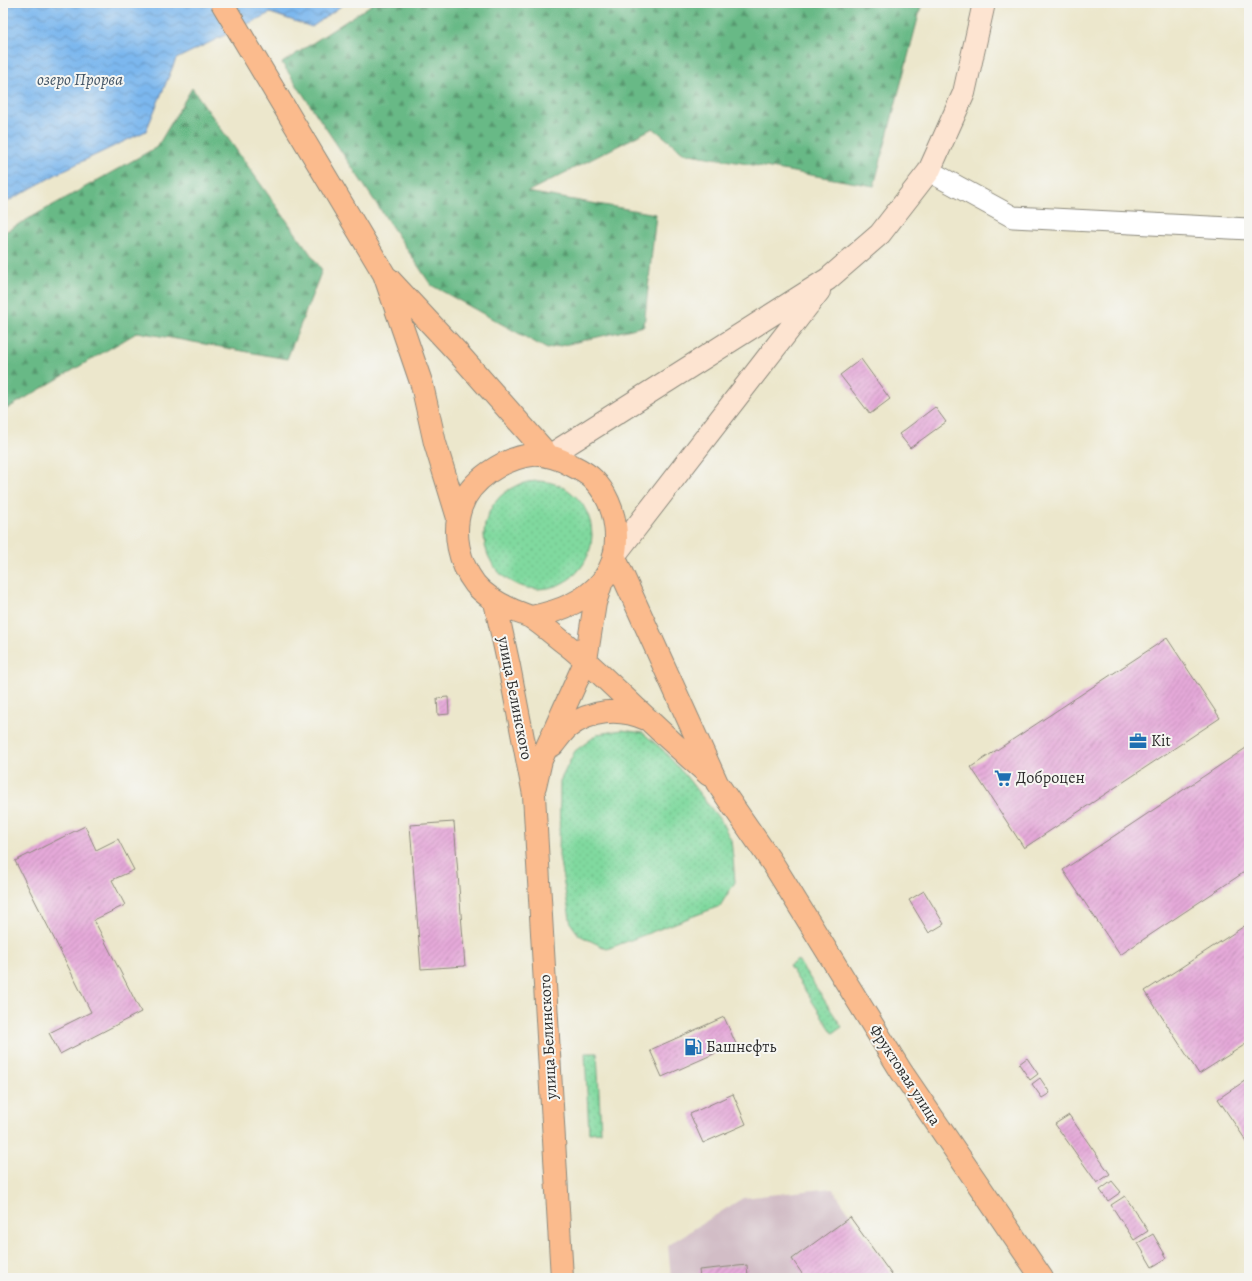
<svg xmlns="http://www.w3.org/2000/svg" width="1252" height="1281" font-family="Alegreya,serif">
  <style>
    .industrial { fill: #d2bdc6 }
    .grass { fill: url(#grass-dots); stroke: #568265 }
    .forest { fill: url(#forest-firs); stroke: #4a7258 }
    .water { fill: url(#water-waves); stroke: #54718c }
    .building { fill: url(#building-hatch) }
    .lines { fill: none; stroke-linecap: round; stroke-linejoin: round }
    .street-casing { stroke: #8c897c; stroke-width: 23 }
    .secondary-casing { stroke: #8c897c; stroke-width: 24 }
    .primary-casing { stroke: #8c897c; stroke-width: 24 }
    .street { stroke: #fff; stroke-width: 21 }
    .secondary { stroke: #fde4d1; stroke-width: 22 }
    .primary { stroke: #fbbb8d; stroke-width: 22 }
    .labels { text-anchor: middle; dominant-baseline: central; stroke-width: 4; stroke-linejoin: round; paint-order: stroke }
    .street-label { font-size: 16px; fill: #2b2b2b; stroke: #f6f6f2 }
    .poi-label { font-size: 16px; fill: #2b2b2b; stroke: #f6f6f2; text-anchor: start }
    .water-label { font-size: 17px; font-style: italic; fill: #435566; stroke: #f6f6f2 }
  </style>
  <defs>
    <pattern id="grass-dots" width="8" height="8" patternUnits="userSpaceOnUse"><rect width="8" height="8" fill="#80d99f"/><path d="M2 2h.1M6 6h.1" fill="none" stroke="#6fba89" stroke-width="1.8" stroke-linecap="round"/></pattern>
    <pattern id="forest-firs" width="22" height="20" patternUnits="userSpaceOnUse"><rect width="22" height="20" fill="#68b986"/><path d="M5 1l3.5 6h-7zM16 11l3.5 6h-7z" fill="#56976e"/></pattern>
    <pattern id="water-waves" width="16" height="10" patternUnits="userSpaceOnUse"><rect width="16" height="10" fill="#7cb7ee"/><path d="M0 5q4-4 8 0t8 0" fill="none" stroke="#6695c1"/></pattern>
    <pattern id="building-hatch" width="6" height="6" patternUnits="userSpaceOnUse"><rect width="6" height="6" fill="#e5a9d9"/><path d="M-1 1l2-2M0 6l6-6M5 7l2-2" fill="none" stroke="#ba8ab0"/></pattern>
  </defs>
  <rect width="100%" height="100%" fill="#f6f6f2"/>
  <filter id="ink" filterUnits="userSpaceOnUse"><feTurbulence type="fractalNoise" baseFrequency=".025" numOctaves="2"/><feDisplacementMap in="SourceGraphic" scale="8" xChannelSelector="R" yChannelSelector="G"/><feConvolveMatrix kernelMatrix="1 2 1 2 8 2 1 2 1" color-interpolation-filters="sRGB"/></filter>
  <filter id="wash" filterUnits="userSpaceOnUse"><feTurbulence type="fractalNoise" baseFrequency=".012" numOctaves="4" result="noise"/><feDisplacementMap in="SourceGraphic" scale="16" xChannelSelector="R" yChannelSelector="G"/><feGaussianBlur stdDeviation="0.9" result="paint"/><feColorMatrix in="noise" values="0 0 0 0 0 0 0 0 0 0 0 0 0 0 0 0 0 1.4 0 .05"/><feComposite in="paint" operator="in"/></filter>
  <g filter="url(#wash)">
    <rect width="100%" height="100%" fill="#ece7cc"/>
    <path class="industrial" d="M832,1188l62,90h-223l-3,-33 75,-47z"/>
    <path class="grass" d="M484 535a54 54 0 1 1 108 0a54 54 0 1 1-108 0Z
      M622,730l21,3 20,17 22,25 36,46 10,19 2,18 2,24 -15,24 -113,43 -28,-14 -8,-11 -12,-68 1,-75 15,-30 23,-17z
      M798,960l44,67 -9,6 -44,-67z
      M585,1053h12l4,79 -12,1z"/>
    <path class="forest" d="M374,3h548l-48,183 -190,-33 -31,-25 -126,64 129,22 -12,112 -97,23 -116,-64 -149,-222z
      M192,88l130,182 -35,89 -149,-27 -135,79v-178l154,-86z"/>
    <path class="water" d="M3,3h342l-33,24 -42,-14 -94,46 -30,72 -82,39 -61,34z"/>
    <g id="blocks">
      <path class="building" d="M861,359l29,40 -20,15 -30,-39z
        M935,407l11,15 -36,26 -11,-14z
        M1167,638l53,80 -196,130 -53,-81z
        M448,697l1,17 -11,1 -1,-17z
        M1249,746v123l-129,86 -57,-85z
        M454,822l11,144 -44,3 -11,-144z
        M85,826l11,24 22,-11 16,31 -22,10 13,25 -31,15 47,92 -81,42 -11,-21 42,-21 -76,-151z
        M924,891l20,33 -15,9 -20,-33z
        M1249,923v119l-50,32 -54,-83z
        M724,1017l12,27 -74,33 -12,-27z
        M1027,1058l11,16 -8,6 -11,-16z
        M1040,1078l10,15 -8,5 -10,-14z
        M1249,1078v67l-31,-46z
        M733,1094l13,30 -43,19 -13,-29z
        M1069,1115l41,59 -13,9 -42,-59z
        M1112,1181l9,11 -13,9 -8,-11z
        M1125,1196l23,35 -14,9 -23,-35z
        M850,1217l44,61h-89l-13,-19z
        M1153,1234l14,24 -15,9 -14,-24z
        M747,1265l1,13h-48l-1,-8z"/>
    </g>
  </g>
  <g filter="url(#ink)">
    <use href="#blocks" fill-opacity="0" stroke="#8c897c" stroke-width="1"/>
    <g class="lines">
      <g class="street-casing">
        <path id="street" d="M929,171l84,46 236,12"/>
      </g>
      <g class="secondary-casing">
        <path id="secondary" d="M549,456l279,-177 52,-45 49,-63 35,-78 20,-90
          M614,556l205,-265"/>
      </g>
      <g class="primary-casing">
        <path id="primary" d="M222,3l162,271 38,111 13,58 23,75
          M389,279l69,74 91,103
          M614,556l103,227 58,84 126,204 141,207
          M495,602l14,64 25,129 28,483
          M531,617c26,-5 53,-14 71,-36 23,-29 16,-77 -9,-102 -6,-6 -14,-10 -22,-14 -11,-6 -25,-11 -39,-10 -28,3 -62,25 -71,52 -9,26 -2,56 14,77 10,12 26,21 40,27 5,2 12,4 17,7 12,8 23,18 35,27 25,20 48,43 71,65 23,22 47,44 71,65
          M553,745c4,-5 9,-12 14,-17 23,-18 52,-21 79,-9
          M535,786l6,-26 45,-100 9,-57 7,-22"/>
      </g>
      <use href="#street" class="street"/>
      <use href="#secondary" class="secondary"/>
      <use href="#primary" class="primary"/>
    </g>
  </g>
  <defs>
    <g id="office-bare" transform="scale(1.38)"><path d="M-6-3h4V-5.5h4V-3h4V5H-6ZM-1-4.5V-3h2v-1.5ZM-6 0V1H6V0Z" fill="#1f6fb2" stroke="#f6f6f2" stroke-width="2.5" paint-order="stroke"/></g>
    <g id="supermarket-bare" transform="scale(1.38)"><path d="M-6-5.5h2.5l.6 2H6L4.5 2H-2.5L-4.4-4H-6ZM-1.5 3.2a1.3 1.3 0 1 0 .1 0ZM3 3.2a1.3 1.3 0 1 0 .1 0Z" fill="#1f6fb2" stroke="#f6f6f2" stroke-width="2.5" paint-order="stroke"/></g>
    <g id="fuel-bare" transform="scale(1.38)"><path d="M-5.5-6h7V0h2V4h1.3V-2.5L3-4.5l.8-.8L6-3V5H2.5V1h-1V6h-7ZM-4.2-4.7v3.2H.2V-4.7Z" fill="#1f6fb2" stroke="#f6f6f2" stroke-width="2.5" paint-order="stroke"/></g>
  </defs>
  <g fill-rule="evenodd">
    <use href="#office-bare" x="1138" y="741"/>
    <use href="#supermarket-bare" x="1003" y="778"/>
    <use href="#fuel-bare" x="693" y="1047"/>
  </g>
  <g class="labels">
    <g class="street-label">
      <text transform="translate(515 698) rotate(79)">улица Белинского</text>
      <text transform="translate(548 1037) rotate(-93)">улица Белинского</text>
      <text transform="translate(905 1075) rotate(57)">Фруктовая улица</text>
    </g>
    <g class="poi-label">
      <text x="1151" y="741">Kit</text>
      <text x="1016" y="778">Доброцен</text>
      <text x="706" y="1047">Башнефть</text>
    </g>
    <g class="water-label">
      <text x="80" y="79">озеро Прорва</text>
    </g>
  </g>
  <rect width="1252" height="1281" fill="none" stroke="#f6f6f2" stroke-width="16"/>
</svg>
